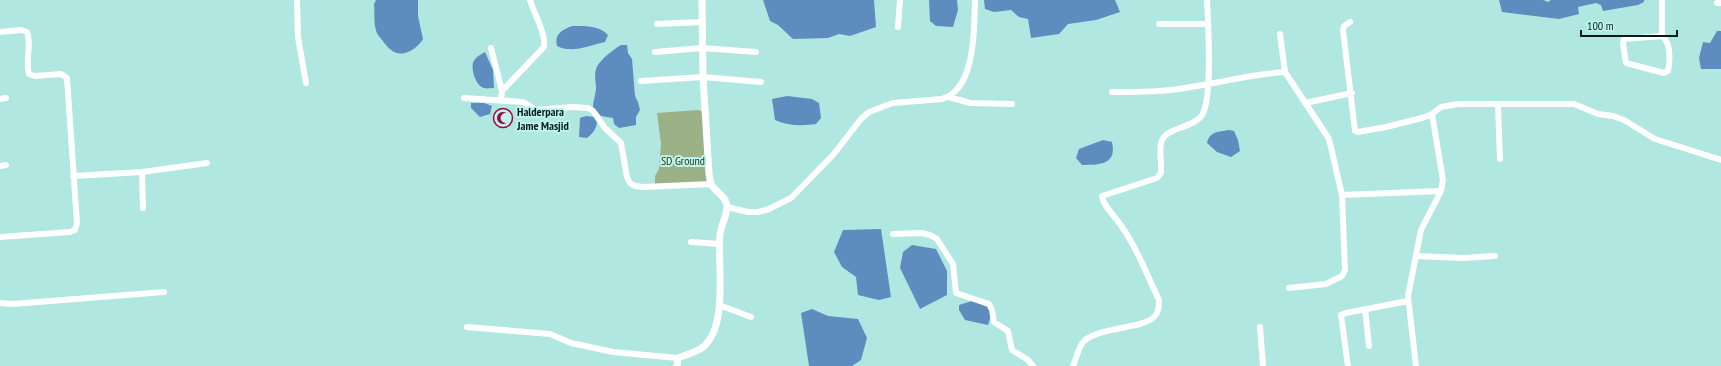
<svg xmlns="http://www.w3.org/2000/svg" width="1721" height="366" font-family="'PT Sans Narrow',sans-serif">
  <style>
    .green { fill: #9cb186 }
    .water { fill: #5c8dbe }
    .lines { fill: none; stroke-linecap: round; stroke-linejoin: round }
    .minor { stroke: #fff; stroke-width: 6 }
    .tertiary { stroke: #fff; stroke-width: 7 }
    .labels { text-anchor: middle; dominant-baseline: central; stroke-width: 4; stroke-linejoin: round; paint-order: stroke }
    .poi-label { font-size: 12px; font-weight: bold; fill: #081e1d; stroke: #bdf4ee; text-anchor: start }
    .park-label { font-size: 12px; fill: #283a0d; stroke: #bdf4ee }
  </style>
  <rect width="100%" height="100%" fill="#b0e7e1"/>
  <path class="green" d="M698,110l4,1 6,71 -53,2v-8l4,-7 2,-25 -4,-31z"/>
  <path class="water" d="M376,0h42v16l5,23c-6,10 -22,21 -33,10 -2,-1 -10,-12 -12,-14 -5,-8 -3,-22 -4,-31z
    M763,0h111l2,27 -26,9 -11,-2 -11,4 -35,1 -15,-14 -8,-4z
    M929,0h28l1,10 -5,17 -17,-1 -6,-5z
    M984,0h131l5,12 -24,8 -28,4 -9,10 -28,4 -3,-19 -9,-2 -8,-7 -17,2 -9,-3z
    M1499,0h44l5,2 3,-2h93v2l-6,3 -35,6 -2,-6 -5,-2 -18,4 1,7 -20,5 -57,-7z
    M572,26c12,0 27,-1 36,9l-3,7c-15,3 -33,12 -48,4 -3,-12 5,-16 15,-20z
    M1717,31h4v38h-20l-2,-11 4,-16 7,1z
    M621,45h6l1,8 4,6 3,37 3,6 2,8 -4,7v8l-17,3 -5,-4 -1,-6 -12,-2 -8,-9c0,-7 3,-13 3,-19 0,-6 -2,-12 0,-19 3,-9 17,-19 25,-24z
    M485,52l8,18 1,18c-3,0 -7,1 -10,0 -8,-2 -13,-18 -11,-25 2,-6 7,-8 12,-11z
    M787,96l25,3 7,4 2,15 -5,6c-15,2 -27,2 -41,-4l-3,-21z
    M471,103h13l8,3 -2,8 -10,3 -9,-9z
    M586,116l8,1 3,5c-1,8 -4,11 -10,16l-8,-1 1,-19z
    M1229,130l5,1 4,9 2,11 -9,6 -14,-5 -10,-9c3,-12 11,-11 22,-13z
    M1103,140l9,2c5,23 -12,23 -30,23l-6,-7 3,-9z
    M881,229l10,68 -12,3 -21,-5 -2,-18 -14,-10 -8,-15 9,-22z
    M912,245l24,4 11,22v24l-27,14 -20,-41 3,-16z
    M972,301l21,8 -5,16 -23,-5 -6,-10v-5z
    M812,309l16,7 30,3 9,19 -6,22 -9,6h-43l-8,-53z"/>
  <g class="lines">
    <path class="minor" d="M297,0l1,37 8,46
      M1717,3h4
      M1350,22l-6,4 -1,4 12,101 3,1 28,-5 36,-9 10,-4 9,-7 17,-3h116l24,10 15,2 11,4 31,19 66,21
      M657,24l45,-2
      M1159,24h49
      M898,27l2,-27
      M0,32l21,-2 6,2c5,13 -2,28 2,42l6,2 26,-2 6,4 10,145 -2,7 -5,2 -70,5
      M1280,34l5,38
      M1662,36l-38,3 -1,4 3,20 38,10 4,-2c2,-11 3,-28 -6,-35v-36
      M491,48l11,43
      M655,52l47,-4 54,4
      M641,81l62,-4 58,5
      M1112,92c27,0 53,0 79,-5 32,-5 62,-13 94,-15l44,67 13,56 3,75 -3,6 -16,8 -37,4
      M949,97l21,6 42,1
      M464,98l59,4 14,8 35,-3 16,1 5,3 12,17 16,15 6,34 3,6 5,3 9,1 67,-3
      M0,99l6,-1
      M501,100l1,-9 42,-44c2,-14 -10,-33 -14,-47
      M1305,103l47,-10
      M1498,105l2,54
      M0,166l6,-1
      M142,172l1,36
      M73,176l69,-4 65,-9
      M1342,195l99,-4
      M727,207l21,5h10l11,-3 22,-11 42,-43 28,-36 8,-7 24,-9 49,-4c34,-10 32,-70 33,-99
      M893,234l28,-1 9,2 7,4 16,25 3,29 33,11 3,6 2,12 14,9 4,19 16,10 5,6
      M691,242l29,2
      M1416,256l47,2 32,-2
      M0,303l13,1 151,-12
      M719,305l32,12
      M1365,309l4,37
      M467,327l83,7 21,9 42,9 65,6
      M1260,327l3,39
      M1073,366c3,-7 6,-20 11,-25 15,-14 58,-12 70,-24 5,-5 5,-11 5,-17 -12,-24 -21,-51 -37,-73 -5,-8 -20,-23 -20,-31l55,-18 4,-5c1,-9 -2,-20 0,-30 3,-16 32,-14 41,-28 11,-16 6,-93 5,-115
      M1348,366l-7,-51 5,-2 62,-12
      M1416,366l-8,-70 13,-66 20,-39 2,-11 -11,-66"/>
    <path class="tertiary" d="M677,366l1,-8c7,-3 19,-6 25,-11 26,-22 14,-82 17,-113 1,-9 8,-20 7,-29 -2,-9 -9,-12 -15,-19 -2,-3 -2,-8 -3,-12l-6,-97 -1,-77"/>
  </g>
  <defs>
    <g id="mosque-ring" transform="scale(1)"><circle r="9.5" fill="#bdf4ee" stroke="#a20743" stroke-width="1.5"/><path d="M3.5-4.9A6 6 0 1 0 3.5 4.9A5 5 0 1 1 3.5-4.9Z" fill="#a20743"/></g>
  </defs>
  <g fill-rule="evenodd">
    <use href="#mosque-ring" x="503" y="118"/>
  </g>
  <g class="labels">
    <g class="poi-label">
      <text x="517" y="111">Halderpara<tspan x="517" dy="14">Jame Masjid</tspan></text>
    </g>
    <g class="park-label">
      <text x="683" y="160">SD Ground</text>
    </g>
  </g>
  <path d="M1581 30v6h96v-6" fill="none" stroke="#081e1d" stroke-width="2"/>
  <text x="1587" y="30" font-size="12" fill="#081e1d" stroke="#bdf4ee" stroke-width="3" paint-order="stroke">100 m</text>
</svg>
